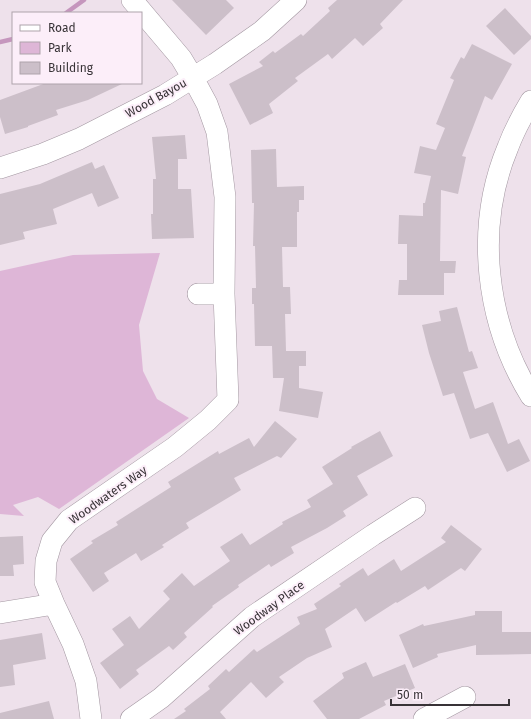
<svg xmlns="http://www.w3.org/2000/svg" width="531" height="719" font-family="'Fira Sans',sans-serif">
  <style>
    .green { fill: #deb6d7 }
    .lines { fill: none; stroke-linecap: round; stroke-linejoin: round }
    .stream { stroke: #c596bd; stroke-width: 4.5 }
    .building { fill: #ccbfc9 }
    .minor-casing { stroke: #a397a1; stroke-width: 22 }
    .minor { stroke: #fff; stroke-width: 21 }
    .labels { text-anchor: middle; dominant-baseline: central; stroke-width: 4; stroke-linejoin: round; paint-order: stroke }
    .street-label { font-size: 12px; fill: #383337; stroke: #fceef9 }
  </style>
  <rect width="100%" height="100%" fill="#eee1eb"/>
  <path class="green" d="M160,253l-21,72 4,46 14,28 32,19 -130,91 -21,-12 -25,8 11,11 -24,-2v-243l73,-16z"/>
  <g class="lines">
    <path class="stream" d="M66,13l18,-13
      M0,42l13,-3"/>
  </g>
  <path class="building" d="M172,0h54l8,8 -28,27z
    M337,0h66l-23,24 3,4 -20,18 -8,-8 -23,21 -4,-5 -33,24 3,3 -29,23 4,9 -23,12 -21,-41 34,-18 -4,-4 14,-11 2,2 26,-19 2,2 27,-25 -2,-3z
    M505,8l26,28v3l-17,16 -28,-29z
    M472,44l40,20 -20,36 -7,-4 -23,60 4,1 -8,37 -17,-4 -1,71h16l-1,12h-11v22h-46l1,-15h8v-36h-9l1,-29 24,1v-13h2l6,-27 -17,-3 6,-27 16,4 9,-22 -9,-4 18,-44 -4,-2 11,-21 3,2z
    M46,83h78l-36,17 -32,10 2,5 -30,11v1l-23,7 -5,-17v-17z
    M185,135l2,24h-9v30h13l3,49 -42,1 -1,-25h2v-35h3l-4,-42z
    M276,149l1,38 27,-1v14h-5v12h-2v35h-15l1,40h7l1,27h-6l1,37h20v15h-7v22l24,4 -5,26 -39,-7 5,-33h-11l-1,-32h-17l-1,-42h-2v-16h4l-1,-42h-2l1,-43h-2l-1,-53z
    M92,162l3,7 9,-4 15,33 -21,9 -6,-14 -39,16 4,15 -34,8 2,7 -25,6v-51l40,-10z
    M457,307l12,45 3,-1 6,17 -15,4 12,37 18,-7 15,42 11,-5 11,22 -23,11 -19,-39 -18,6 -16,-46 -11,3 -14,-43 -7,-28 19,-4 -2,-10z
    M275,421l22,18 -16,19 -4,-2 -43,22 7,12 -55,33 3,5 -27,17 2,2 -23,14 -5,-8 -32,20 5,8 -16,11 -23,-33 23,-16 -2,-2 27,-16 -2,-3 55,-35 -3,-5 50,-31 1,3 30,-16 5,9z
    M380,431l13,25 -36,20 11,19 -25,16 3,5 -19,12 -36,19 3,6 -23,14 -2,-3 -31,21 1,2 -27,19 1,1 -29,26 3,4 -14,13 -4,-4 -33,24 3,4 -19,15 -20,-26 24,-18 -12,-16 18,-13 9,13 31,-30 -7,-8 19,-18 12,13 36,-25 -10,-14 22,-14 8,12 33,-21 -1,-2 29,-15 -4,-7 26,-16 -11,-17 30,-19 -1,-1z
    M451,525l31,24 -17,22 -4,-3 -33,22 -3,-4 -28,17 -1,-1 -31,20 -9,-14 -31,21 7,18 -25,11 -28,19 5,5 -18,16 -15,-16 -31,30 6,7h-52l12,-8 -2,-2 26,-20 -2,-3 18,-17 3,3 25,-23 3,3 43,-28 -3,-7 20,-8 -3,-5 27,-18 -2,-2 24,-16 5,8 26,-17 7,12 45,-29 -5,-4z
    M23,536l1,28 -11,1 1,11h-14v-39z
    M475,611h27v21h29v22l-55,1v-10l-39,9 1,3 -25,11 -14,-33 24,-11 1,2 51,-11z
    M42,633l4,26 -33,6 2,20 -15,2v-47z
    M366,662l7,15 32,-13 10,24 -31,13 2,4 -27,14h-32l-14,-18 31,-23 -2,-5z
    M49,701l5,18h-54v-6z"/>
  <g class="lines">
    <g class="minor-casing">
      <path id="minor" d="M531,101c-9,15 -17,30 -23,46 -34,81 -22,176 23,249
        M0,168l43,-14 36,-15 86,-44 50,-31 47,-33 34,-31
        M198,294h26
        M0,613l54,-9
        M91,719l-5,-38 -13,-37 -19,-40 -9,-22 1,-21 6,-20 17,-21 106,-73 33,-27 20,-20 -4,-106 1,-97 -8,-65 -10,-28 -14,-26 -12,-20 -49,-58
        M131,719l30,-21 91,-81 121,-82 42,-27
        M424,719l41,-22"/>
    </g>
    <use href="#minor" class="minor"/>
  </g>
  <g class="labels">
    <g class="street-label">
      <text transform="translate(156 98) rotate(-29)">Wood Bayou</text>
      <text transform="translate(108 495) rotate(-35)">Woodwaters Way</text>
      <text transform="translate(269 608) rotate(-36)">Woodway Place</text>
    </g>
  </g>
  <rect x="12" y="12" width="130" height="72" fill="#fceef9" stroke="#aea3ab"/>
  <rect x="20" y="25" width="20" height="6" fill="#ffffff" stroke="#aea3ab"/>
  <text x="48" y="32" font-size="12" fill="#383337">Road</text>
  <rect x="20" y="42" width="20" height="12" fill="#deb6d7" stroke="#aea3ab"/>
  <text x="48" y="52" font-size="12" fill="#383337">Park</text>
  <rect x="20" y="62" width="20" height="12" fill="#ccbfc9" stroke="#aea3ab"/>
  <text x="48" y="72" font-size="12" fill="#383337">Building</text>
  <path d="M391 699v6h118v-6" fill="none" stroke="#383337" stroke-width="2"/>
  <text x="397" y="699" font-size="12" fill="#383337" stroke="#fceef9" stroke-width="3" paint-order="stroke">50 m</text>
</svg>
